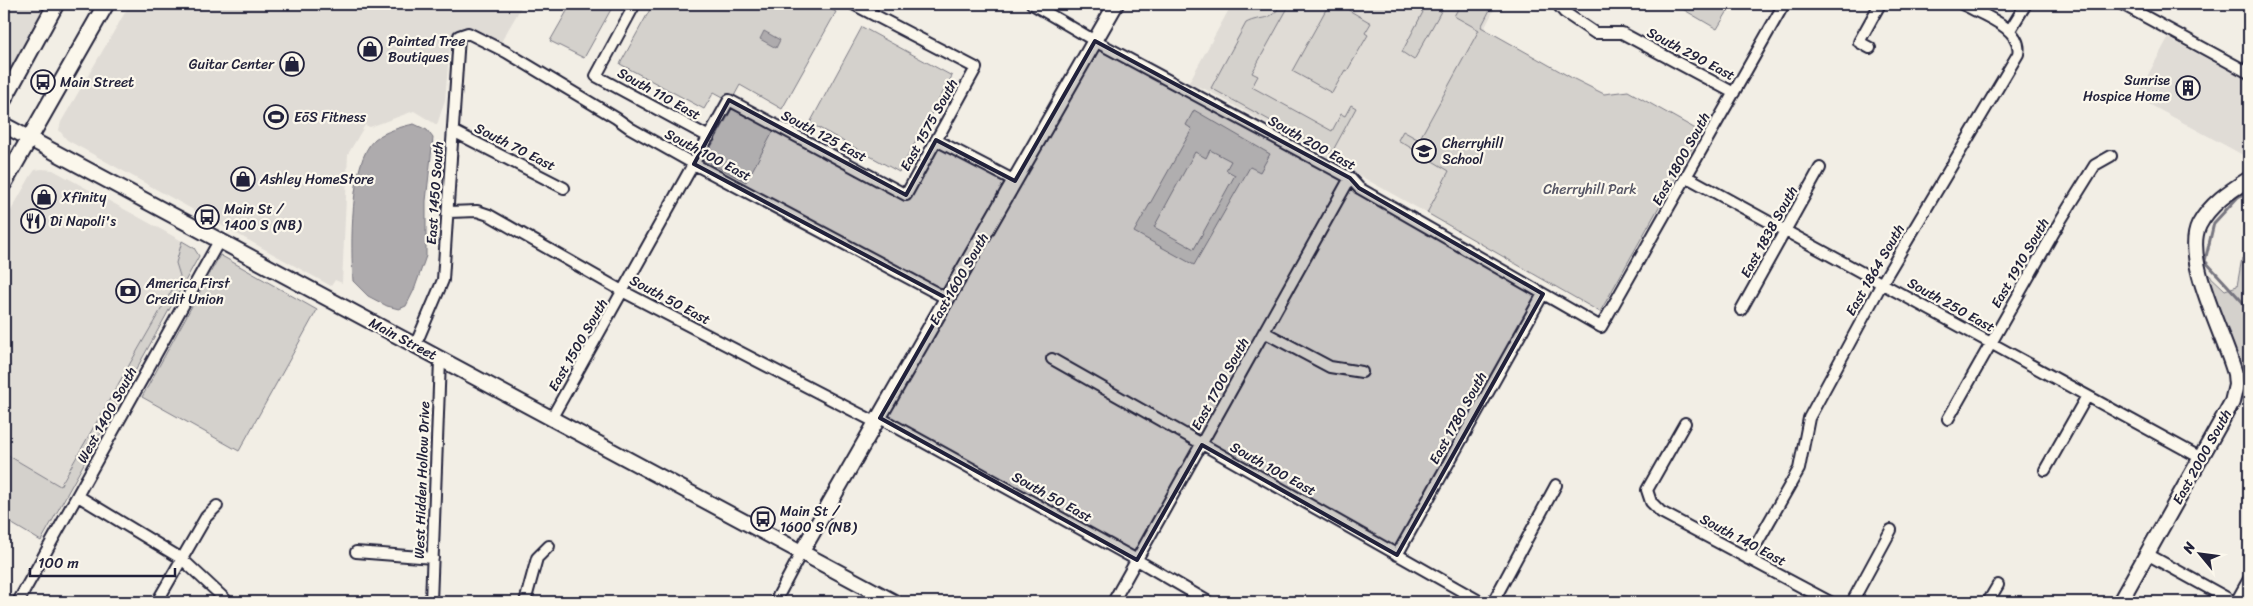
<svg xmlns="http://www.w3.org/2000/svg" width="2253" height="606" font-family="Sriracha,sans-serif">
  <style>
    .built { fill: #e0dcd6 }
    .green { fill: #d4d1cc; stroke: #7b7a84; fill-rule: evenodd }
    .water { fill: #aeabad; stroke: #76747f }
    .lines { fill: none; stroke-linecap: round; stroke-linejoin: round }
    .stream { stroke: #76747f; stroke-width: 3 }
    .street-casing { stroke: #22223b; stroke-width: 14 }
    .secondary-casing { stroke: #22223b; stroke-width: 18 }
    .primary-casing { stroke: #22223b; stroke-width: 19 }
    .street { stroke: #fbf7ec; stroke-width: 10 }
    .secondary { stroke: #fbf7ec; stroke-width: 14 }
    .primary { stroke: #fbf7ec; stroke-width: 15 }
    .marked { fill: #22223b; fill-opacity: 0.2; stroke: #22223b; stroke-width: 4; stroke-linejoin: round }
    .labels { text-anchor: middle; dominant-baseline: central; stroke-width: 4.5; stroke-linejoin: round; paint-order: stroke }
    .poi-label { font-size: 14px; fill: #22223b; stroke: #fbf7ec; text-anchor: start }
    .street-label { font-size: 14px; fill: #22223b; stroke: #fbf7ec }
    .park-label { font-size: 14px; fill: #575766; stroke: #fbf7ec }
  </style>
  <rect width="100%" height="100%" fill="#f2eee5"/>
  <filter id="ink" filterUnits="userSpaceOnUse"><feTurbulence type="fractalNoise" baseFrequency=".02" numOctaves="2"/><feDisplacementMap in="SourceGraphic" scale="10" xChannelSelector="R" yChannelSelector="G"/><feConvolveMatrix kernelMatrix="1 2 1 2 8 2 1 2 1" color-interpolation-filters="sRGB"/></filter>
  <g filter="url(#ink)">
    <path class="built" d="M4,4h46l-46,81z
      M130,4h393l-22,38 -35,-16 -10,4 -6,13 -5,57 -8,25 -23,-14 -44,16 -5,-2 -17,29 -6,129 -7,-3 -4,6 -264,-146 -8,-10 2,-8z
      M1232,4h265l-13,25 88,49 -92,165 -275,-154 -17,-5z
      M2168,38l81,43v61l-6,13 -107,-58z
      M42,169l11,1 129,71 -6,22 4,13 -121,210 -55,-33v-230l26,-46 5,-7z"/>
    <path class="green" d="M571,4h43l-30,54 -34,-17z
      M653,4h168l15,8 -54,97 -42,-24 -6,11 -9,2 -11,-6 -10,17 -84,-45z
      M1281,4h9l-38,69 6,3 -6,11 80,44 9,-17 4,2 6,-11 5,3 -25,46 -120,-66 35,-65c15,-8 25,0 35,-19z
      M1329,4h9l33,19 -6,10 3,2 -21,36 -2,-1 -13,23 -40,-22z
      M1408,4h37l-31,56 -12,-8 21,-40z
      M1461,4h32l-12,23 91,51 32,16 24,-3 73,41 -101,180 -173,-99 22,-42 -51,-31 5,-9 16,9 60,-110 -25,-14z
      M1674,4h58l-15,25z
      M862,27l90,49 -53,96 -89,-49z
      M732,109l42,21 -28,52 -42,-22z
      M1194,110l76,44 -10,18 -10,-5 -56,98 -60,-33 58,-103 -6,-4zM1210,150l21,11 -5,9 9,5 -41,74 -40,-22 41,-75 11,6z
      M182,241l12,7 5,8 -158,285 -37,-22v-66l56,33 120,-210 -4,-13z
      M220,255l97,55 -78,141 -97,-54z
      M2242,258l7,4v132l-6,-4 -37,-118 19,18 12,-4z"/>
    <path class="water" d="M764,31l16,9 -4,8 -16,-9z
      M414,124l13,6 6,8 -7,63v55l-12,34 -8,16 -7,3 -12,-3 -19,-10 -15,-15c-2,-31 -4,-120 22,-142 9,-7 28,-13 39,-15z"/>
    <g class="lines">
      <path class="stream" d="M2249,191l-11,6 -24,26 -9,38 44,48"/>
      <g class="street-casing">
        <path id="street" d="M635,4l-39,72 113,61
          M1032,4l63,37 255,137 9,10 242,139 183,-323
          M1557,4l7,8 31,21h27l112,60
          M2122,4l127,69
          M2010,30l16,-26
          M1870,48l-11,-6 21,-38
          M453,131l111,57
          M936,140l79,41
          M1687,177l514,281
          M449,212l28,-1 12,4 135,77 253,131
          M1741,310l79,-142
          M1264,332l66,35 32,5
          M415,346l28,-66 16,-244 9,-3 38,19 110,66 14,10 64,36 254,135
          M1052,359l429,243
          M880,418l257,142 72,42
          M551,419l178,-319 177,95 70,-127 -123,-64
          M1948,419l114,-201 33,-53 16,-9
          M1685,423l-38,67 4,12 10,10 169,90
          M2045,470l42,-74
          M78,496l104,63 46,43
          M356,552l77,6
          M2147,554l87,48
          M1397,555l146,-261
          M1748,559l51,-90 10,-51 73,-135 136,-229c6,-26 -38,-40 -56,-50
          M18,602l201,-361
          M157,602l49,-85 11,-11
          M431,602l9,-242
          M525,602l12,-44 12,-12
          M775,602l26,-49
          M1113,602l237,-424
          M1493,602l63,-117
          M1852,602l39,-72
          M1988,602l10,-17
          M2236,602l13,-23"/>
      </g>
      <g class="secondary-casing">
        <path id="secondary" d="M4,125l890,477
          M801,553l315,-549
          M2120,602l112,-200 4,-17 -1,-11c-10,-38 -53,-115 -36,-149 11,-21 31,-34 50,-46"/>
      </g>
      <g class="primary-casing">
        <path id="primary" d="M4,99l52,-95
          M4,183l102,-179"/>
      </g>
      <use href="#street" class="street"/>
      <use href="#secondary" class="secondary"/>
      <use href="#primary" class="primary"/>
    </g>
  </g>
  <path class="marked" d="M1095,41l255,137 9,10 184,106 -146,261 -195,-110 -65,115 -257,-142 68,-119 -254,-135 35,-64 177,95 30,-55 79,41z"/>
  <defs>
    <g id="shop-ring" transform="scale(1.25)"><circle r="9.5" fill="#fbf7ec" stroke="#22223b" stroke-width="1.5"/><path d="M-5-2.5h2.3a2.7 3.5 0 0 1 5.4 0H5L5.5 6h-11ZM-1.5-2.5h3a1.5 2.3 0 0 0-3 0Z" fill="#22223b"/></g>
    <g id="bus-ring" transform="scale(1.25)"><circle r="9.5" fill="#fbf7ec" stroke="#22223b" stroke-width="1.5"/><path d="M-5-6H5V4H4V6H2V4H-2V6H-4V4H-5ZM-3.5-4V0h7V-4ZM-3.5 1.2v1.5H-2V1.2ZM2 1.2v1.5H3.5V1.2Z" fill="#22223b"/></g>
    <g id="building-ring" transform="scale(1.25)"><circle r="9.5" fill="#fbf7ec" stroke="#22223b" stroke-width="1.5"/><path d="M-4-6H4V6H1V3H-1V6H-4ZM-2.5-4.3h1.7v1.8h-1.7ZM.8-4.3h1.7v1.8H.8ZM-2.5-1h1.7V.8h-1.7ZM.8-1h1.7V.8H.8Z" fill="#22223b"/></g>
    <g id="stadium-ring" transform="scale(1.25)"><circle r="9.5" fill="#fbf7ec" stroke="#22223b" stroke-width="1.5"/><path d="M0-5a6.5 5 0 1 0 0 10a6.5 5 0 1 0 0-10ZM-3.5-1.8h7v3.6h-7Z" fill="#22223b"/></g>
    <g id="school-ring" transform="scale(1.25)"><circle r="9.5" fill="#fbf7ec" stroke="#22223b" stroke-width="1.5"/><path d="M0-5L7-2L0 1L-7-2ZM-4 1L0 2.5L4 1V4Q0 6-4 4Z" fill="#22223b"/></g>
    <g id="restaurant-ring" transform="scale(1.25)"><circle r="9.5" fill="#fbf7ec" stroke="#22223b" stroke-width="1.5"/><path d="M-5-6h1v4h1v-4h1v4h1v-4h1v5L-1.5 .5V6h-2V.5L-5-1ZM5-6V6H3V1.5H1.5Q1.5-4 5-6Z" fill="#22223b"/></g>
    <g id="bank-ring" transform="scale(1.25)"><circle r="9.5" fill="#fbf7ec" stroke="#22223b" stroke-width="1.5"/><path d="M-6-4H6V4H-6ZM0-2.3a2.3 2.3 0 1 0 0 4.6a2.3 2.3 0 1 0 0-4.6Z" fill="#22223b"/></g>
  </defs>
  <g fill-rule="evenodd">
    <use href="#shop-ring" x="370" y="49"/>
    <use href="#shop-ring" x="292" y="64"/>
    <use href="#bus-ring" x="43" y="82"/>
    <use href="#building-ring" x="2188" y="88"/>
    <use href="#stadium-ring" x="276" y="117"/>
    <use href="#school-ring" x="1424" y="151"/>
    <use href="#shop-ring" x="243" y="179"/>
    <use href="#shop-ring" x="44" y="197"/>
    <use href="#bus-ring" x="207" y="217"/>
    <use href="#restaurant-ring" x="33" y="221"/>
    <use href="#bank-ring" x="128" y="291"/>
    <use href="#bus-ring" x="763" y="519"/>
  </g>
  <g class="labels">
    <g class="poi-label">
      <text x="388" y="41">Painted Tree<tspan x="388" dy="16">Boutiques</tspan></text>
      <text x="274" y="64" text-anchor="end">Guitar Center</text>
      <text x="2170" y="80" text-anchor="end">Sunrise<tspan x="2170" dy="16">Hospice Home</tspan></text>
      <text x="60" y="82">Main Street</text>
      <text x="294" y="117">EōS Fitness</text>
      <text x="1442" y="143">Cherryhill<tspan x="1442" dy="16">School</tspan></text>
      <text x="260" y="179">Ashley HomeStore</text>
      <text x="62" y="197">Xfinity</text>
      <text x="224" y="209">Main St /<tspan x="224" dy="16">1400 S (NB)</tspan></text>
      <text x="50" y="221">Di Napoli's</text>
      <text x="146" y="283">America First<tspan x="146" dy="16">Credit Union</tspan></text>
      <text x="780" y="511">Main St /<tspan x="780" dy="16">1600 S (NB)</tspan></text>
    </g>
    <g class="street-label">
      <text transform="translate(1691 54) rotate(28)">South 290 East</text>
      <text transform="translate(659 94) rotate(29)">South 110 East</text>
      <text transform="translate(929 125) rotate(-61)">East 1575 South</text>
      <text transform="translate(824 136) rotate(28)">South 125 East</text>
      <text transform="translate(1312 143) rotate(29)">South 200 East</text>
      <text transform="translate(515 147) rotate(27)">South 70 East</text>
      <text transform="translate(708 155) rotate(28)">South 100 East</text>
      <text transform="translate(1681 159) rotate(-61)">East 1800 South</text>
      <text transform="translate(435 193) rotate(-86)">East 1450 South</text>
      <text transform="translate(1769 232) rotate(-61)">East 1838 South</text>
      <text transform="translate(2020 263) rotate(-60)">East 1910 South</text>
      <text transform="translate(1875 270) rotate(-60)">East 1864 South</text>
      <text transform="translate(959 279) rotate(-60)">East 1600 South</text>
      <text transform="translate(670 300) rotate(28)">South 50 East</text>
      <text transform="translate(1951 305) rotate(29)">South 250 East</text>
      <text transform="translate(403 339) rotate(28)">Main Street</text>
      <text transform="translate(578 345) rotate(-60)">East 1500 South</text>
      <text transform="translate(1220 384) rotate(-61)">East 1700 South</text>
      <text transform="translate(107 415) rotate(-61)">West 1400 South</text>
      <text transform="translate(1458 418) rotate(-61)">East 1780 South</text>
      <text transform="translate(2202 457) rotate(-61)">East 2000 South</text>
      <text transform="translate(1273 469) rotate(29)">South 100 East</text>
      <text transform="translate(422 480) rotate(-88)">West Hidden Hollow Drive</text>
      <text transform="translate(1052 497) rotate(29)">South 50 East</text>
      <text transform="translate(1743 540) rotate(28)">South 140 East</text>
    </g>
    <g class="park-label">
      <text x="1590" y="189">Cherryhill Park</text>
    </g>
  </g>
  <rect width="2253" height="606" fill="none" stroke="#fbf7ec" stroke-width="20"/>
  <rect x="10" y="10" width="2233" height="586" fill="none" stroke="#22223b" stroke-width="2" filter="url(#ink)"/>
  <g transform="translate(2200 554) rotate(299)" stroke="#fbf7ec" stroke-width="4" paint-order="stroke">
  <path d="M0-4L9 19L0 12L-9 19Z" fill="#22223b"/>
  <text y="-8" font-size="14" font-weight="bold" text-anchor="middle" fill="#22223b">N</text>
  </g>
  <path d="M30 568v8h145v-8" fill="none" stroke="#22223b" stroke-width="2.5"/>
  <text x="38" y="568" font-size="15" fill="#22223b" stroke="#fbf7ec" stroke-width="4" paint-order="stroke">100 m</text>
</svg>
